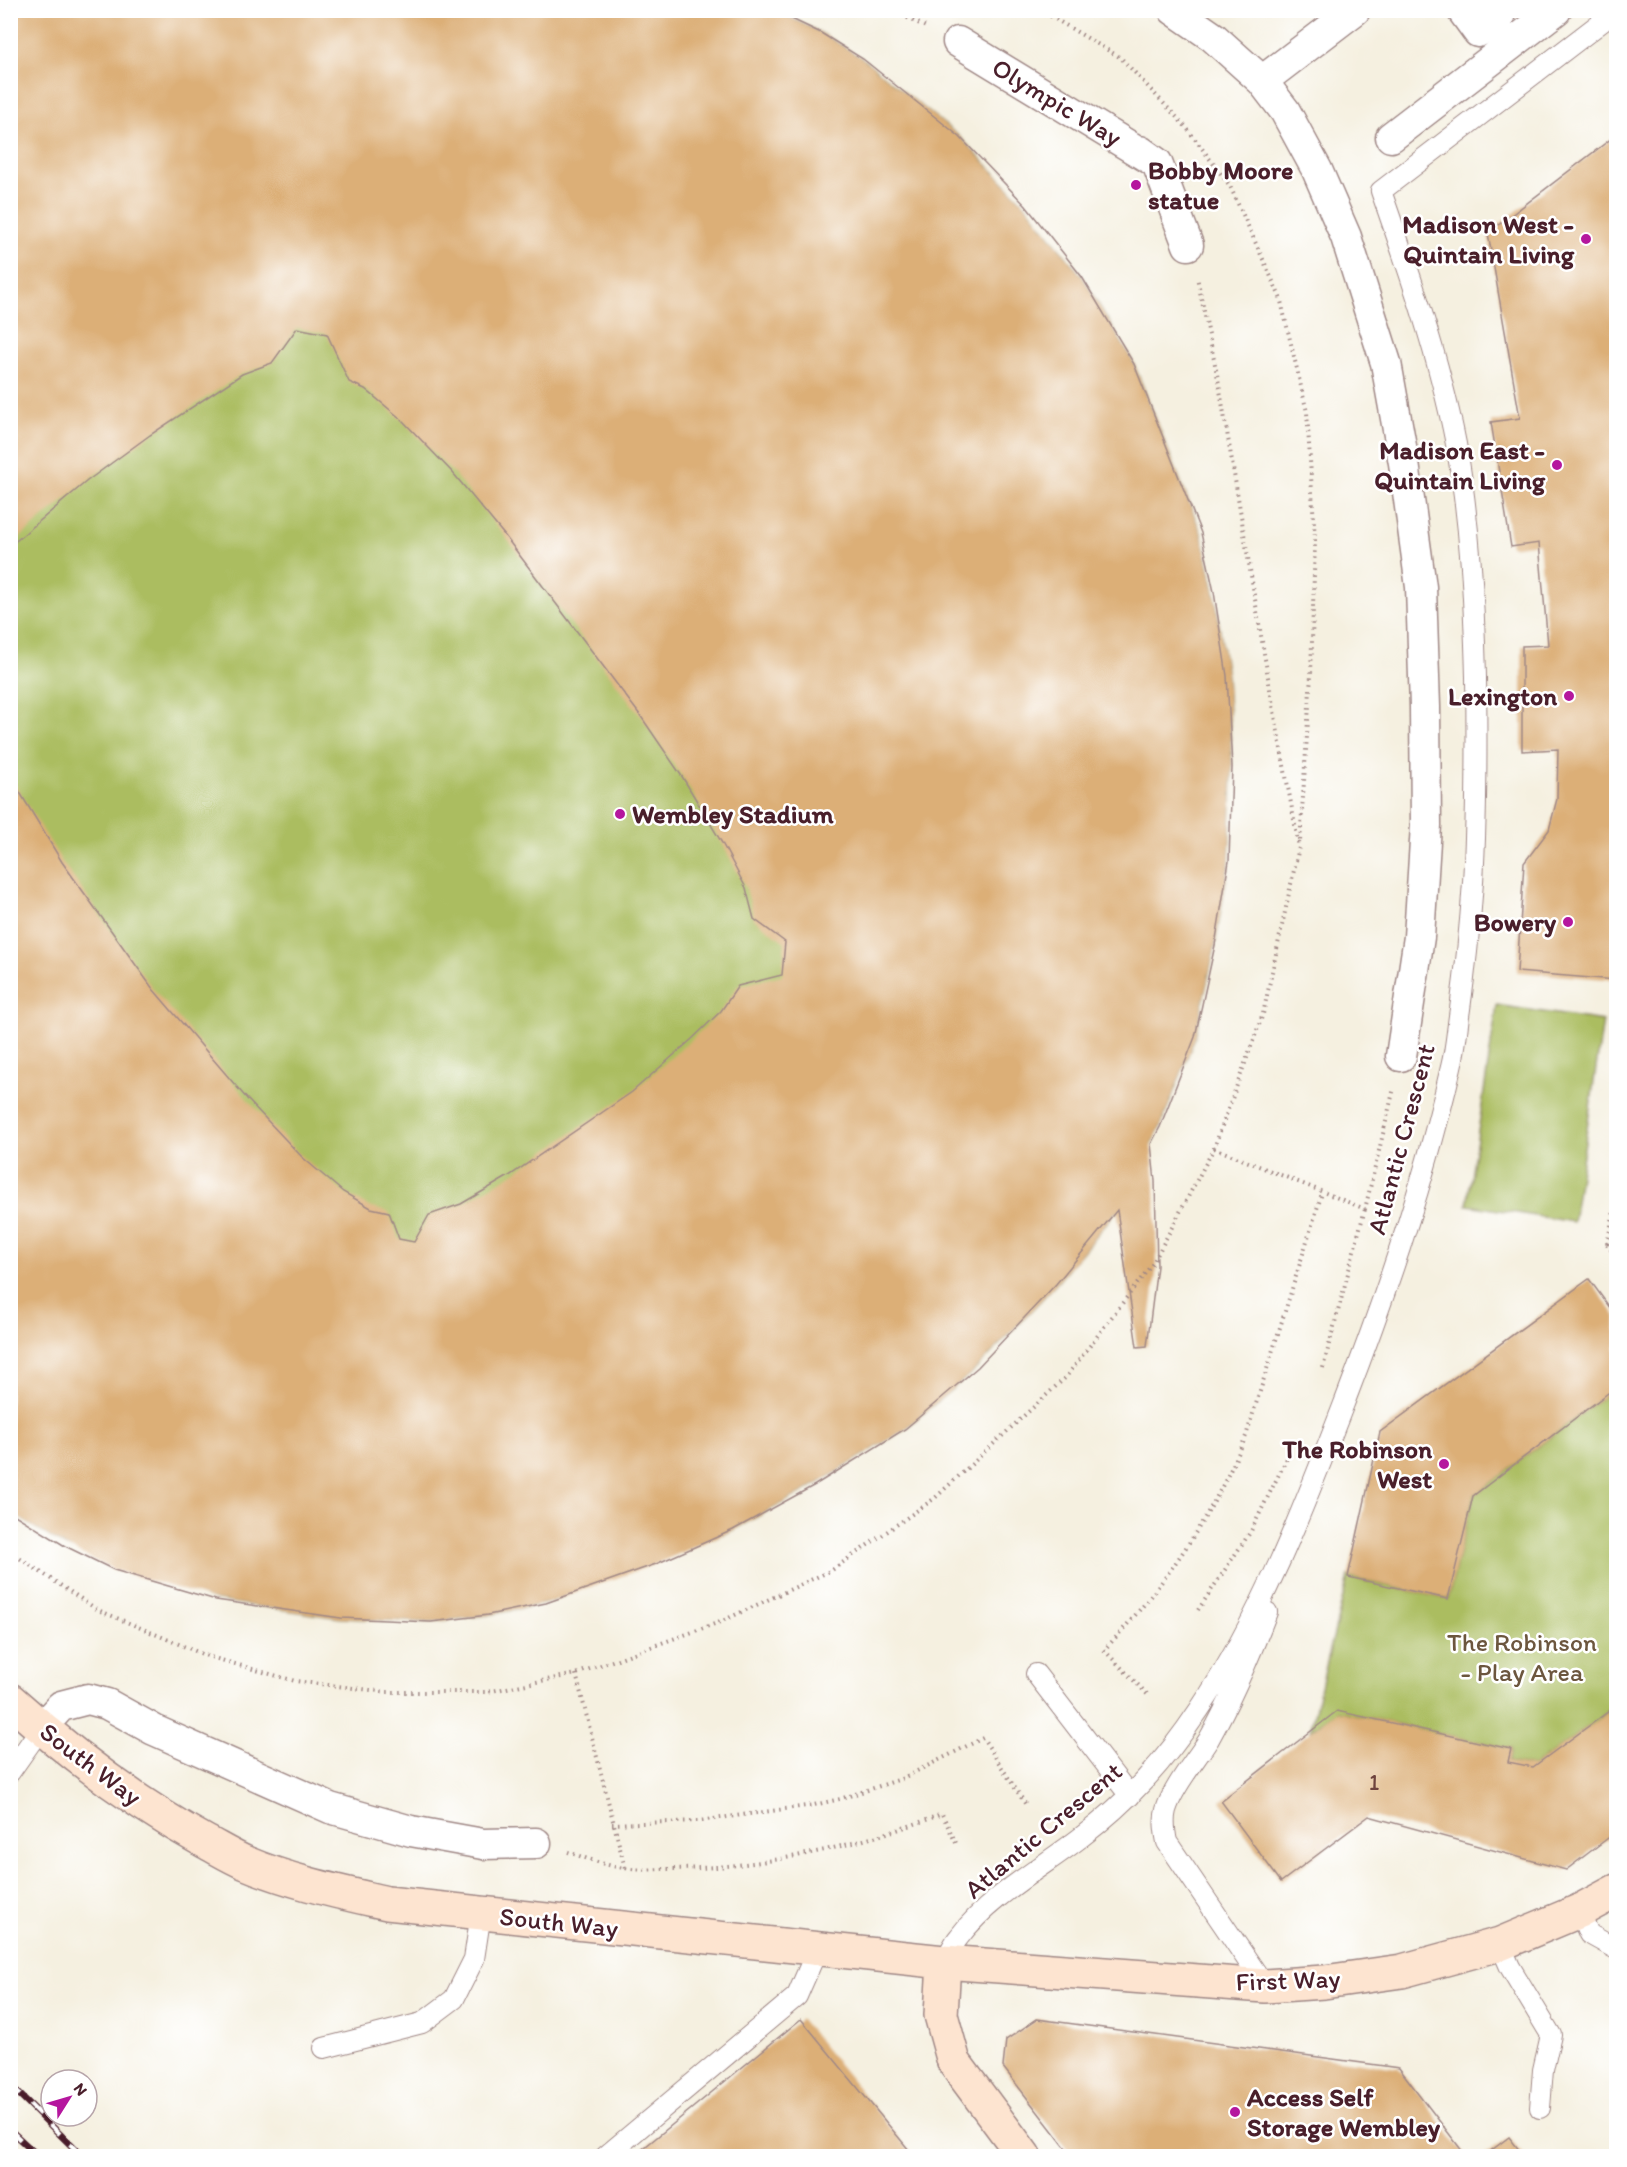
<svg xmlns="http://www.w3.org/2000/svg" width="1627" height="2167" font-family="Itim,sans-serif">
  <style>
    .green { fill: #abbd61; stroke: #7a6e46; stroke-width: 1.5 }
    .building { fill: #dcaf77 }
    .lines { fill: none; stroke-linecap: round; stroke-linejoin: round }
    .service-casing { stroke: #a08886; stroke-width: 22 }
    .pedestrian-casing { stroke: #a08886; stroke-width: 33 }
    .secondary-casing { stroke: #a08886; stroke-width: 36 }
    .path { stroke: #a08886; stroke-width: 4; stroke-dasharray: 1.5 4.5; stroke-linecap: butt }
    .service { stroke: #fff; stroke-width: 20 }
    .pedestrian { stroke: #fff; stroke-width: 30 }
    .secondary { stroke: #fde4d0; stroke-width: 33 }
    .rail-casing { stroke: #4a1f2b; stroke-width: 7 }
    .rail { stroke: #fff; stroke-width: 4.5; stroke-dasharray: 14; stroke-linecap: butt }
    .poi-dot { fill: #b5179e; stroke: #fff; stroke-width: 2 }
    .labels { text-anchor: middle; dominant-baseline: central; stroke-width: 5; stroke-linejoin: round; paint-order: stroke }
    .number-label { font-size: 22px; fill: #6e433e }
    .street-label { font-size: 26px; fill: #4a1f2b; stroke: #fff }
    .poi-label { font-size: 26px; font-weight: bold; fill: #4a1f2b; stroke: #fff; text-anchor: end }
    .park-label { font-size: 26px; fill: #6c563e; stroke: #fff }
  </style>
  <rect width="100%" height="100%" fill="#fff"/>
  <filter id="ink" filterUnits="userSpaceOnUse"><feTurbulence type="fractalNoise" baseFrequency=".0167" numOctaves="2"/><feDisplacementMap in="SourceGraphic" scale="12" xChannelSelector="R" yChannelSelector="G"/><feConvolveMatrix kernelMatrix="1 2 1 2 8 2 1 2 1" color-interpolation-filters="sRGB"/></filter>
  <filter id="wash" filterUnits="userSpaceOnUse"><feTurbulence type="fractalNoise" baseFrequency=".008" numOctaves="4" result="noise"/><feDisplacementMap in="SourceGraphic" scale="24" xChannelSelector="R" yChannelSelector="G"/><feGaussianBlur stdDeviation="1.35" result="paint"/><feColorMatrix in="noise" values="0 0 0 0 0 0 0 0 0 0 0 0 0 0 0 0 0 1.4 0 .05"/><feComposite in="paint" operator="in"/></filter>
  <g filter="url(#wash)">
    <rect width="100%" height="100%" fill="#f5f0e0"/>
    <path class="green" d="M773,10l48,23 42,26 97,78 66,69 56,71 52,87 67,169 13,59 13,84 5,91 -3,94 -14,84 -20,92 -35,90 -43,83 -61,74 -78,83 -73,62 -90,56 -82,45 -187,73 -58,12 -57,7 -90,-4 -125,-18 -151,-54 -54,-34v-1501z
      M1497,1005l106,16 -30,201 -106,-17z
      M1616,1387v319l-83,61 -25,-5 3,-13 -174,-38 -27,20 38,-154 100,22 25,-103z"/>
    <g id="blocks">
      <path class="building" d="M10,10h763l48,23 42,26 97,78 66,69 56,71 52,87 67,169 13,59 13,84 5,91 -3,94 -14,84 -20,92 -35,90 -9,17 4,37 2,85 -10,80 -10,1 -20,-137 -61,74 -78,83 -73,62 -90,56 -82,45 -77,34 -110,39 -58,12 -57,7 -90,-4 -125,-18 -102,-30 -49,-24 -55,-34v-736l52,86 91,127 95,111 54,57 41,35 28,16 18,4 10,27 15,3 15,-27 32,-11 48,-28 123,-84 60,-53 29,-28 17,-25 44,-11 3,-33 -31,-23 -8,-31 -24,-45 -39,-65 -43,-63 -135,-179 -52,-63 -52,-54 -36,-30 -16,-7 -22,-48 -30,-6 -25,35 -30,11 -92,61 -63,46 -77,65z
        M1616,135v845l-99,-8 7,-109 25,-33 8,-31 1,-50 -36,2v-105l26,-1 -9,-102 -28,4 -20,-125 29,-4 -32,-185z
        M1589,1279l27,37v71l-143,109 -25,103 -100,-22 32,-145z
        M1616,1706v126l-50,38 -197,-54 -88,66 -60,-81 116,-90 174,38 -3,13 25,5z
        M801,2019l113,137h-280z
        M1037,2019l362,49 67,88h-394l-69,-89 3,-27z
        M1509,2137l15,19h-40z"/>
    </g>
  </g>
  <g filter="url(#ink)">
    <use href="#blocks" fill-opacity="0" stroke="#a08886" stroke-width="1.5"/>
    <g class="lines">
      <g class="service-casing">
        <path id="service" d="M1036,1674l94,122
          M10,1772l31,-44
          M1579,1911l10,23 27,15
          M1500,1944l10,23 41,68 -8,35 -3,38
          M944,1962c5,-8 9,-18 15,-25 30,-40 82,-69 121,-99 49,-37 85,-77 119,-128 63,-94 105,-203 146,-309 42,-109 80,-220 106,-334 5,-19 6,-39 9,-58 6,-42 10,-84 13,-127 4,-68 4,-136 3,-205 -2,-78 -6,-156 -20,-233 -17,-87 -46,-170 -75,-253l235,-180
          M1265,1986l-98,-144c-2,-10 -4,-21 -1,-32 7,-23 30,-50 43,-71 23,-41 41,-83 58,-127
          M324,2048l98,-25 32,-24 20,-40 7,-46
          M606,2156l191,-160 21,-48"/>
      </g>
      <g class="pedestrian-casing">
        <path id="pedestrian" d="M1174,10l39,27 49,44 23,30 32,59 29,67 40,126 18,100 17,124 4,120 1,118 -7,112 -18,119
          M1462,10l16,22 21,-15
          M958,42l199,121
          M1262,81l93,-71
          M1391,137l165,-127
          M1140,151l17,12 31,82
          M41,1728l20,-22 27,-7 19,5 47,26 176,78 81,23 72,13 53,-1"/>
      </g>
      <g class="secondary-casing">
        <path id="secondary" d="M10,1700c60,54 125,103 196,142 13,7 26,15 40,21 45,19 93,29 141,40l557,59 321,24 59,-4 78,-11 98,-27 79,-33 37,-20
          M944,1962l-3,53 13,47 70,94"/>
      </g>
      <path class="path" d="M891,10l35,17
        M1040,10l81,48 65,69 44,59 50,111 27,115 8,128 -4,135 -11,167
        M1214,1148l151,61 29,-121
        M1607,1244l9,-42
        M1607,1244l9,13
        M1607,1244l9,-7
        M1323,1368l42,-159
        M10,1552l88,58 109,46 88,25 92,11h100l89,-18 144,-52 112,-52 103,-72 131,-121 87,-114 61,-115 49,-134 36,-167 -29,-158 -51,-305 -22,-107
        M1198,1610l53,-79 39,-79
        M576,1674l49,194
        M1147,1694l-43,-44c60,-63 108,-134 142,-214l76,-243
        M612,1824l87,-3 115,-16 26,-6 61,-20 82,-41 43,67
        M568,1852c18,6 38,14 57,16 13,3 28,1 41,1 94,0 190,-22 276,-55l15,31"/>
      <use href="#service" class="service"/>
      <use href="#pedestrian" class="pedestrian"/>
      <use href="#secondary" class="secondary"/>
      <g class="rail-casing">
        <path id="rail" d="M10,2085l72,71
          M10,2130l28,26"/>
      </g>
      <use href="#rail" class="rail"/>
    </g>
  </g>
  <g class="poi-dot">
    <circle cx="1136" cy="185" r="6"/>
    <circle cx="1586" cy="239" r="6"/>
    <circle cx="1557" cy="465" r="6"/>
    <circle cx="1569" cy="696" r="6"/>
    <circle cx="620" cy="814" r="6"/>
    <circle cx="1568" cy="922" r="6"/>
    <circle cx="1444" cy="1464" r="6"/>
    <circle cx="1235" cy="2112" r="6"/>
  </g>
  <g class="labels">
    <g class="number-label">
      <text x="1374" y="1782">1</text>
    </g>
    <g class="street-label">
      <text transform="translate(1057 102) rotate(31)">Olympic Way</text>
      <text transform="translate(1401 1139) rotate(-75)">Atlantic Crescent</text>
      <text transform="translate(91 1764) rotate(37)">South Way</text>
      <text transform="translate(1043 1830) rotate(-40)">Atlantic Crescent</text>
      <text transform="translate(559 1922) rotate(6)">South Way</text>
      <text transform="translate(1288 1980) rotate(-2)">First Way</text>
    </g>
    <g class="poi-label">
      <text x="1148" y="170" text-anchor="start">Bobby Moore<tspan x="1148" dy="30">statue</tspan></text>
      <text x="1574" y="224">Madison West -<tspan x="1574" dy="30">Quintain Living</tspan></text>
      <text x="1545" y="450">Madison East -<tspan x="1545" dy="30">Quintain Living</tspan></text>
      <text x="1557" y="696">Lexington</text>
      <text x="632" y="814" text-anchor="start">Wembley Stadium</text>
      <text x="1556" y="922">Bowery</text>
      <text x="1432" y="1449">The Robinson<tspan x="1432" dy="30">West</tspan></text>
      <text x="1247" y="2097" text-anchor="start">Access Self<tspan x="1247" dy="30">Storage Wembley</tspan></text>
    </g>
    <g class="park-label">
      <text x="1522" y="1642">The Robinson<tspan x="1522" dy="30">- Play Area</tspan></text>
    </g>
  </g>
  <rect width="1627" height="2167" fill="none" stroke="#fff" stroke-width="36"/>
  <g transform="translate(69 2098) rotate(53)"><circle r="28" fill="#ffffff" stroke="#b7a5aa" stroke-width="1.5"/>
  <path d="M0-4.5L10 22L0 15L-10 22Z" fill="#b5179e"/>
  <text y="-9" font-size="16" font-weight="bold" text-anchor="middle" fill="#4a1f2b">N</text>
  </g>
</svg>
